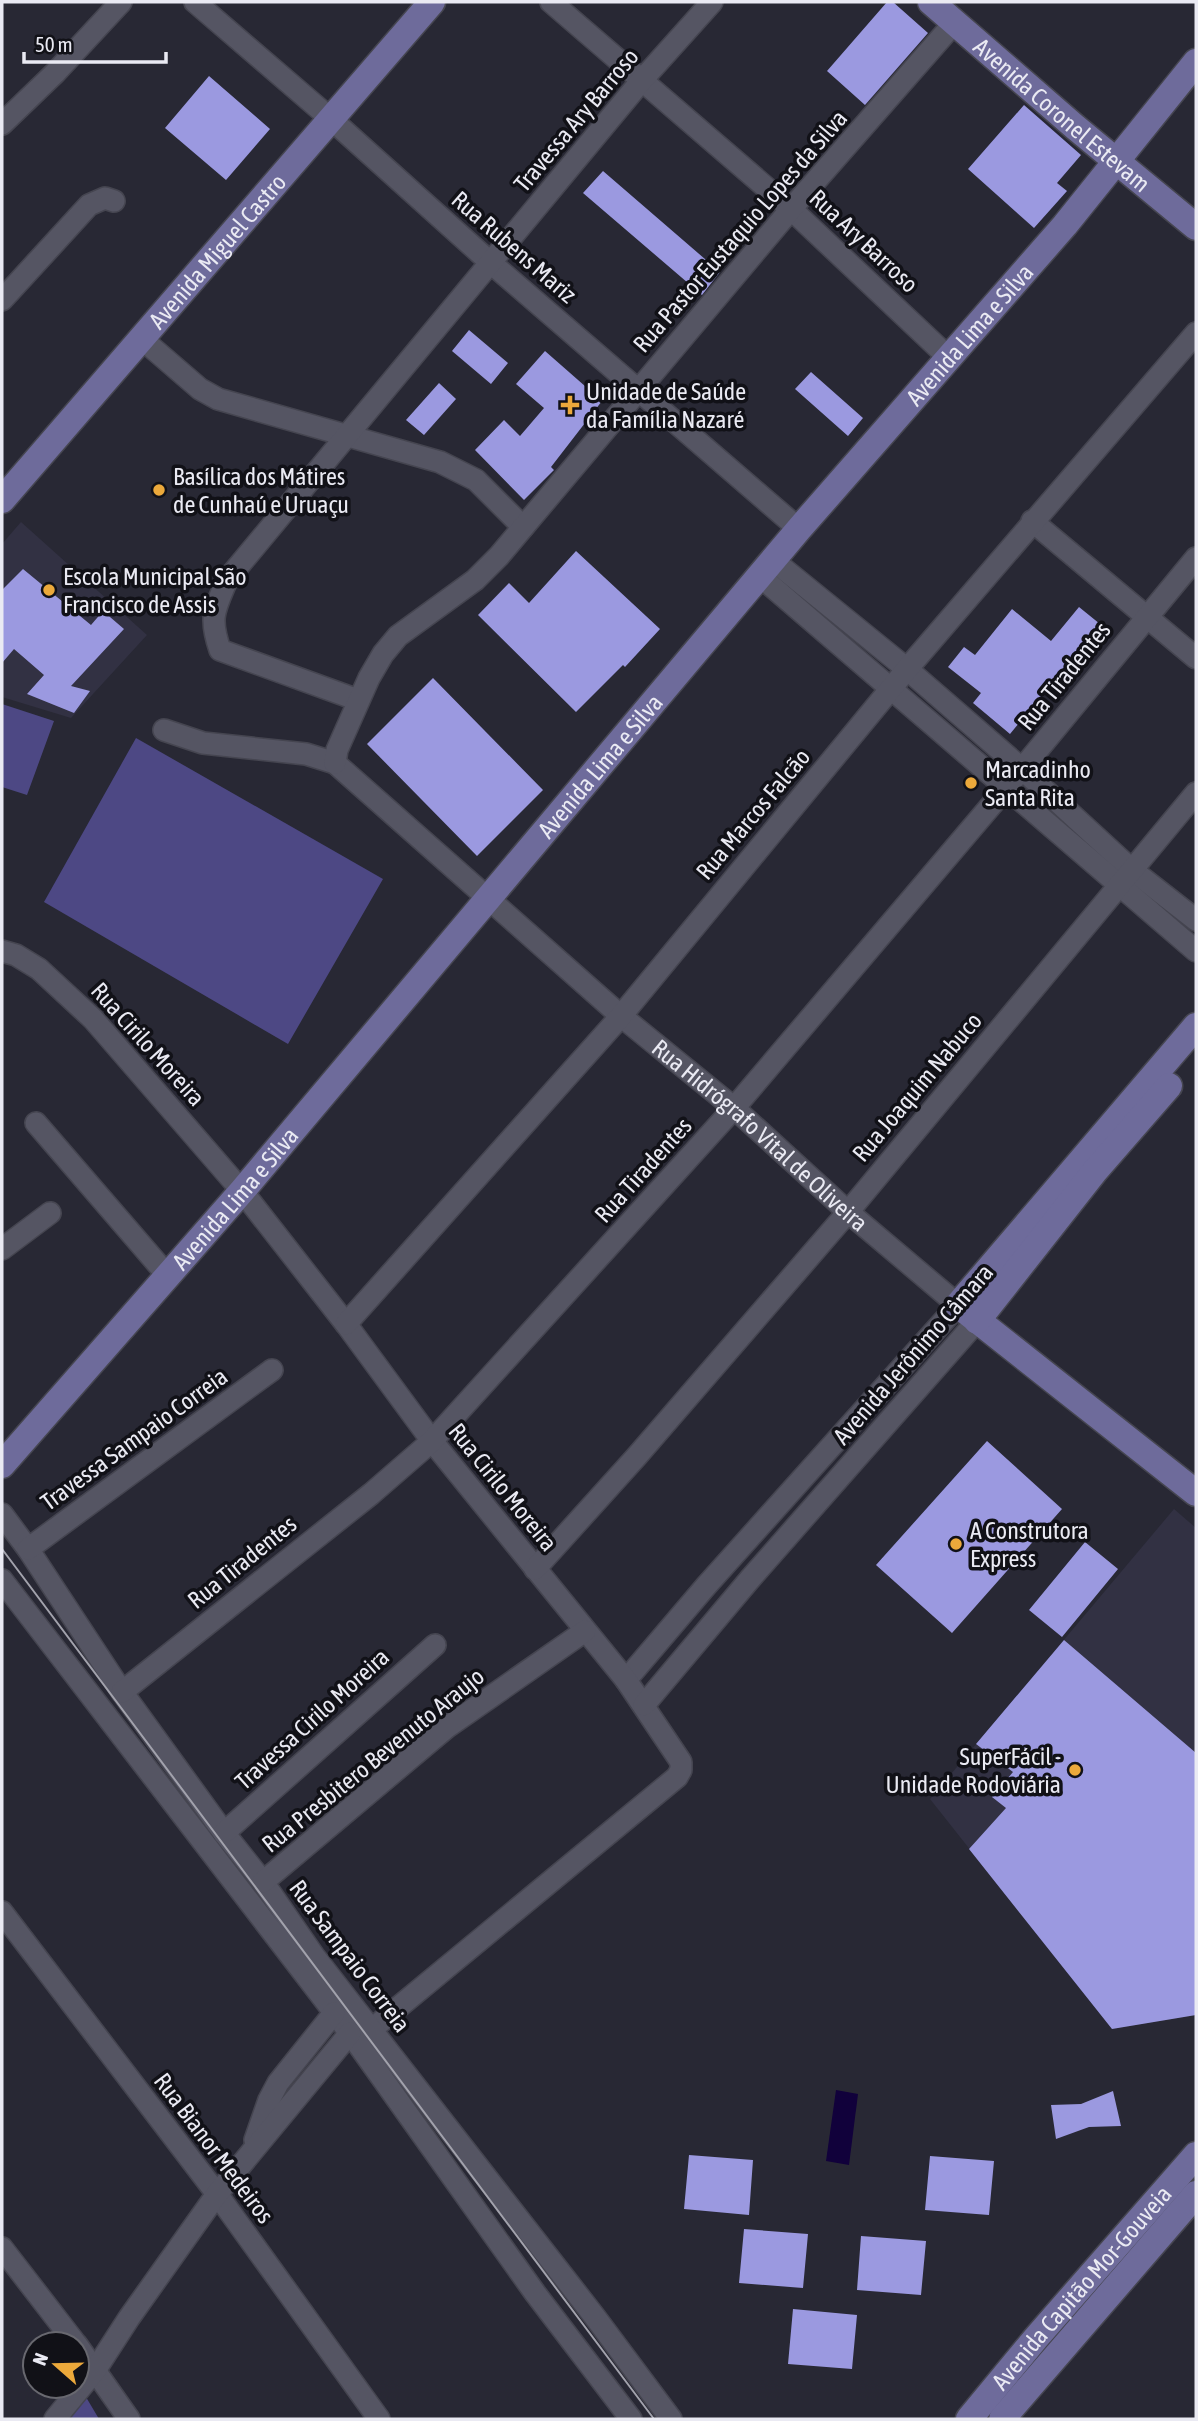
<svg xmlns="http://www.w3.org/2000/svg" width="1198" height="2421" font-family="'Asap Condensed',sans-serif">
  <style>
    .built { fill: #323143 }
    .green { fill: #4d4884 }
    .water { fill: #11013b }
    .building { fill: #9b99e0 }
    .lines { fill: none; stroke-linecap: round; stroke-linejoin: round }
    .minor-casing { stroke: #454550; stroke-width: 24 }
    .major-casing { stroke: #454550; stroke-width: 29 }
    .minor { stroke: #555563; stroke-width: 21 }
    .major { stroke: #6e6b9b; stroke-width: 26 }
    .tram { stroke: #a2a2ac; stroke-width: 2 }
    .poi-dot { fill: #eca93b; stroke: #111117; stroke-width: 2.5 }
    .labels { text-anchor: middle; dominant-baseline: central; stroke-width: 7; stroke-linejoin: round; paint-order: stroke }
    .street-label { font-size: 24px; fill: #eaeaf3; stroke: #111117 }
    .poi-label { font-size: 24px; fill: #eaeaf3; stroke: #111117; text-anchor: start }
  </style>
  <rect width="100%" height="100%" fill="#282834"/>
  <path class="built" d="M21,522l126,113 -76,83 -69,-21v-153z
    M1174,1509l22,19v487l-84,14 -182,-230z"/>
  <path class="green" d="M2,704l52,17 -27,74 -25,-8z
    M136,738l247,141 -95,165 -244,-142z
    M83,2392l16,27h-38z"/>
  <path class="water" d="M836,2090l22,4 -9,71 -23,-4z"/>
  <path class="building" d="M887,2h6l35,31 -63,72 -38,-34z
    M209,76l61,53 -44,51 -61,-52z
    M1024,105l57,50 -24,28 10,8 -33,37 -66,-59z
    M603,171l117,101 -18,23 -119,-102z
    M469,330l39,33 -17,21 -39,-33z
    M545,351l57,50 -51,66 3,3 -30,30 -49,-50 29,-30 16,16 24,-28 -28,-24z
    M811,372l52,46 -15,18 -53,-47z
    M439,383l17,16 -32,36 -18,-15z
    M576,551l84,78 -35,38 -2,-2 -47,47 -98,-97 31,-32 20,20z
    M23,569l68,56 12,-14 21,18 -53,57 19,5 -16,22 -47,-19 17,-19 -30,-26 -12,14v-73z
    M1079,607l21,17 -90,110 -37,-31 8,-10 -33,-26 16,-20 11,8 37,-46 39,32z
    M433,678l110,112 -66,66 -110,-112z
    M987,1441l75,68 -110,124 -76,-68z
    M1085,1542l33,27 -56,68 -33,-27z
    M1064,1640l132,113v262l-84,14 -143,-180 37,-41 -14,-11 21,-25 -37,-28z
    M1113,2091l8,35 -32,1 -33,12 -5,-34 30,-1z
    M689,2155l64,5 -4,55 -65,-6z
    M930,2156l64,5 -5,54 -64,-5z
    M744,2229l64,5 -5,54 -64,-5z
    M861,2236l65,5 -5,54 -64,-5z
    M793,2309l64,6 -5,54 -64,-5z"/>
  <g class="lines">
    <g class="minor-casing">
      <g id="minor">
        <path d="M195,2l136,117 160,144 308,266"/>
        <path d="M551,2l240,207 157,148"/>
        <path d="M2,124l53,-51 66,-71"/>
        <path d="M2,300l87,-95 16,-7 9,3"/>
        <path d="M142,339l58,50 18,10 222,63 36,18 47,47"/>
        <path d="M1032,521l164,137"/>
        <path d="M774,561l133,108 115,100 110,101 64,50"/>
        <path d="M761,577l435,374"/>
        <path d="M358,700l-138,-50c-11,-33 -6,-39 7,-70l415,-500 70,-78"/>
        <path d="M164,730l39,13 103,11 29,9"/>
        <path id="s1" d="M335,763l286,253 113,92 114,104 110,93 -252,281 -80,94"/>
        <path d="M335,763l2,-13 32,-72 14,-24 15,-18 77,-56 24,-24 292,-347 164,-187"/>
        <path d="M2,951l14,4 23,14 54,50 149,172 104,133 86,117 194,239 55,82v8l-4,7 -305,252"/>
        <path d="M36,1123l132,153"/>
        <path d="M2,1249l48,-36"/>
        <path d="M346,1324l275,-308 286,-347 289,-336"/>
        <path d="M2,1514l26,35 94,143 102,141 39,49 51,74 281,361 76,102"/>
        <path d="M28,1549l244,-179"/>
        <path d="M535,1569l102,-113 211,-244 348,-419"/>
        <path d="M2,1580l348,453 185,260 96,126"/>
        <path d="M122,1692l249,-198 61,-53 302,-333 288,-339 174,-211"/>
        <path d="M644,1705l106,-126 227,-258"/>
        <path d="M224,1833l211,-188"/>
        <path d="M263,1882l183,-154 139,-97"/>
        <path d="M2,1912l215,282 162,225"/>
        <path d="M255,2140l14,-40 9,-17 56,-70"/>
        <path d="M2,2248l74,96"/>
        <path d="M77,2345l52,74"/>
        <path d="M55,2419l41,-50 33,-51 88,-124 133,-161"/>
      </g>
    </g>
    <g class="major-casing">
      <g id="major">
        <path id="s2" d="M931,2l144,125 121,100"/>
        <path id="s3" d="M2,500l430,-498"/>
        <path d="M1196,1026l-238,279 238,188"/>
        <path d="M977,1321l118,-150 74,-85"/>
        <path id="s4" d="M2,1465l240,-274 557,-662 266,-304 131,-163"/>
        <path id="s5" d="M969,2419l67,-81 160,-183"/>
        <path d="M1002,2419l194,-225"/>
      </g>
    </g>
    <use href="#minor" class="minor"/>
    <use href="#major" class="major"/>
    <path class="tram" d="M2,1549l652,870"/>
  </g>
  <g class="poi-dot">
    <path d="M566.5 394.5h7v7h7v7h-7v7h-7v-7h-7v-7h7z"/>
    <circle cx="159" cy="490" r="7"/>
    <circle cx="49" cy="590" r="7"/>
    <circle cx="971" cy="783" r="7"/>
    <circle cx="956" cy="1544" r="7"/>
    <circle cx="1075" cy="1770" r="7"/>
  </g>
  <g class="labels">
    <g class="street-label">
      <text stroke="none"><textPath href="#s2" startOffset="173">Avenida Coronel Estevam</textPath></text>
      <text transform="translate(576 120) rotate(-50)">Travessa Ary Barroso</text>
      <text transform="translate(740 231) rotate(-49)">Rua Pastor Eustaquio Lopes da Silva</text>
      <text transform="translate(864 241) rotate(43)">Rua Ary Barroso</text>
      <text transform="translate(514 247) rotate(41)">Rua Rubens Mariz</text>
      <text stroke="none"><textPath href="#s3" startOffset="329">Avenida Miguel Castro</textPath></text>
      <text stroke="none"><textPath href="#s4" startOffset="1488">Avenida Lima e Silva</textPath></text>
      <text transform="translate(1064 676) rotate(-51)">Rua Tiradentes</text>
      <text stroke="none"><textPath href="#s4" startOffset="920">Avenida Lima e Silva</textPath></text>
      <text transform="translate(753 814) rotate(-50)">Rua Marcos Falcão</text>
      <text transform="translate(148 1044) rotate(48)">Rua Cirilo Moreira</text>
      <text transform="translate(917 1087) rotate(-50)">Rua Joaquim Nabuco</text>
      <text stroke="none"><textPath href="#s1" startOffset="565">Rua Hidrógrafo Vital de Oliveira</textPath></text>
      <text transform="translate(643 1170) rotate(-48)">Rua Tiradentes</text>
      <text stroke="none"><textPath href="#s4" startOffset="354">Avenida Lima e Silva</textPath></text>
      <text transform="translate(913 1354) rotate(-49)">Avenida Jerônimo Câmara</text>
      <text transform="translate(134 1439) rotate(-36)">Travessa Sampaio Correia</text>
      <text transform="translate(503 1487) rotate(51)">Rua Cirilo Moreira</text>
      <text transform="translate(242 1562) rotate(-39)">Rua Tiradentes</text>
      <text transform="translate(312 1719) rotate(-42)">Travessa Cirilo Moreira</text>
      <text transform="translate(373 1760) rotate(-39)">Rua Presbitero Bevenuto Araujo</text>
      <text transform="translate(350 1956) rotate(53)">Rua Sampaio Correia</text>
      <text transform="translate(214 2148) rotate(53)">Rua Bianor Medeiros</text>
      <text stroke="none"><textPath href="#s5" startOffset="173">Avenida Capitão Mor-Gouveia</textPath></text>
    </g>
    <g class="poi-label">
      <text x="586" y="391">Unidade de Saúde<tspan x="586" dy="28">da Família Nazaré</tspan></text>
      <text x="173" y="476">Basílica dos Mátires<tspan x="173" dy="28">de Cunhaú e Uruaçu</tspan></text>
      <text x="63" y="576">Escola Municipal São<tspan x="63" dy="28">Francisco de Assis</tspan></text>
      <text x="985" y="769">Marcadinho<tspan x="985" dy="28">Santa Rita</tspan></text>
      <text x="970" y="1530">A Construtora<tspan x="970" dy="28">Express</tspan></text>
      <text x="1061" y="1756" text-anchor="end">SuperFácil -<tspan x="1061" dy="28">Unidade Rodoviária</tspan></text>
    </g>
  </g>
  <rect width="1198" height="2421" fill="none" stroke="#eaeaf3" stroke-width="7"/>
  <g transform="translate(56 2365) rotate(290)"><circle r="33" fill="#111117" stroke="#68686f" stroke-width="2"/>
  <path d="M0-5L12 26L0 18L-12 26Z" fill="#eca93b"/>
  <text y="-10" font-size="19" font-weight="bold" text-anchor="middle" fill="#eaeaf3">N</text>
  </g>
  <path d="M24 52v10h142v-10" fill="none" stroke="#eaeaf3" stroke-width="3.5"/>
  <text x="35" y="52" font-size="21" fill="#eaeaf3" stroke="#111117" stroke-width="5" paint-order="stroke">50 m</text>
</svg>
